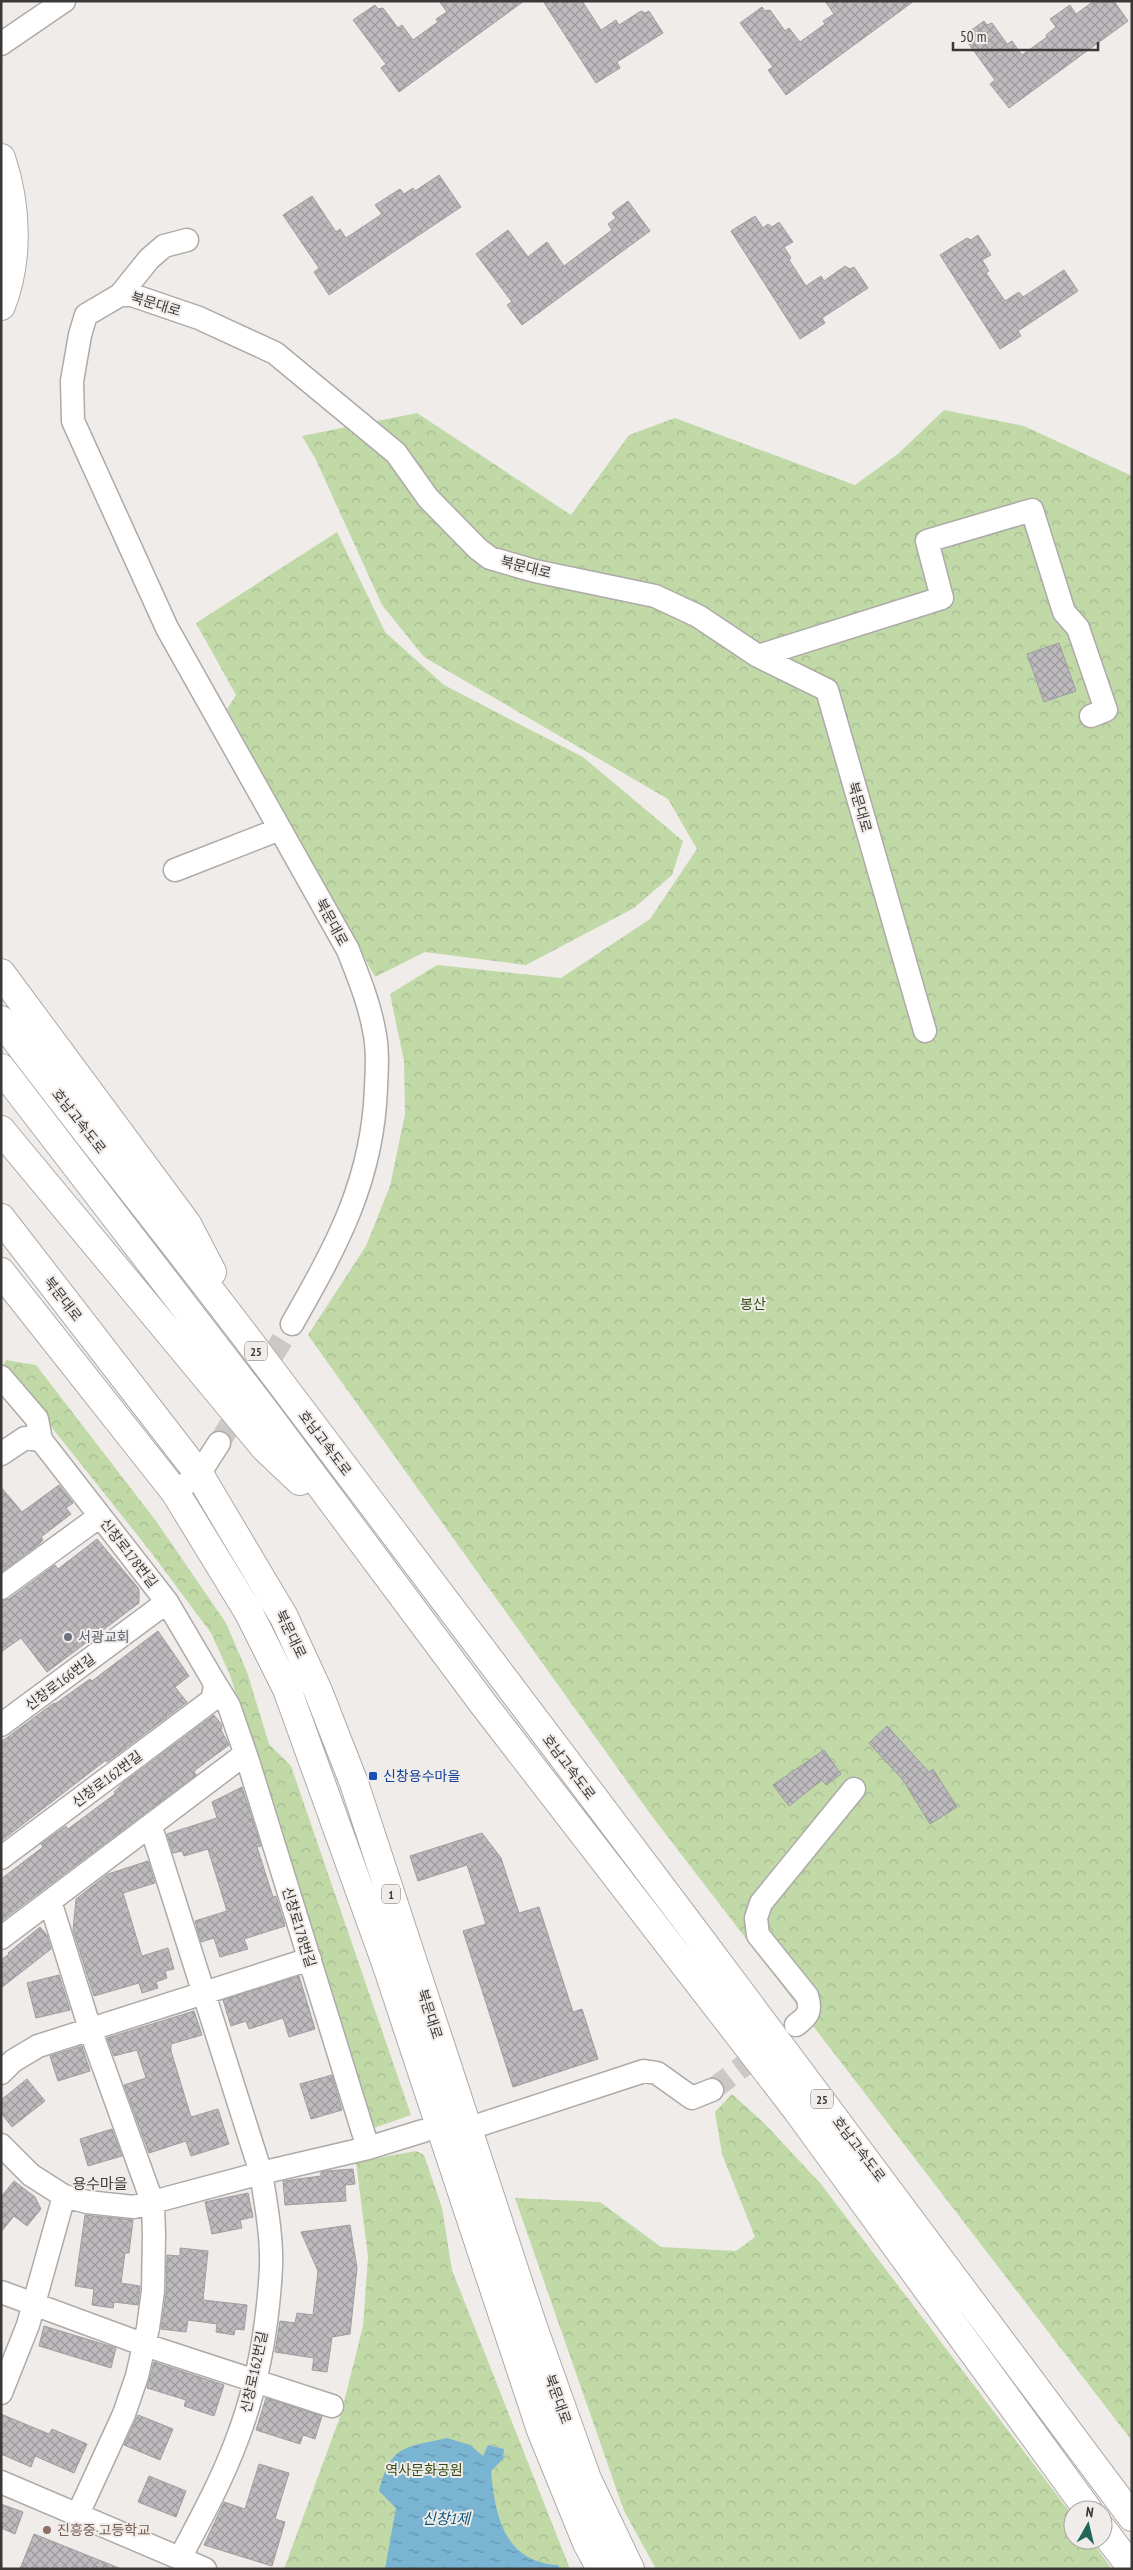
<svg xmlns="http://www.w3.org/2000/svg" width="1133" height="2570" font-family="'PT Sans Narrow','Noto Sans KR',sans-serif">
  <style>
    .forest { fill: url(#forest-crowns) }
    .water { fill: url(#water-ripples) }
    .building { fill: url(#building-cross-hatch); stroke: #9f9da0 }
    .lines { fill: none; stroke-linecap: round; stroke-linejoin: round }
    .minor-tunnel { stroke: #ccc8c6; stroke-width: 22; stroke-dasharray: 22 11; stroke-linecap: butt }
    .minor-casing { stroke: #adaaa7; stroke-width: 25 }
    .major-casing { stroke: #adaaa7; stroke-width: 30 }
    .highway-casing { stroke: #adaaa7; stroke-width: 30 }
    .minor { stroke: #fff; stroke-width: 22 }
    .major { stroke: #fff; stroke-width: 28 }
    .highway { stroke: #fff; stroke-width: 28 }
    .worship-dot { fill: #6b7280; stroke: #f0ecea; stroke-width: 2 }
    .transit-dot { fill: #1a4fb4; stroke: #f0ecea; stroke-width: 2 }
    .education-dot { fill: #8d6e63; stroke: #f0ecea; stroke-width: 2 }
    .labels { text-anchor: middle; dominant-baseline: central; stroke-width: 4; stroke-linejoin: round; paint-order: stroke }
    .shield { fill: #f0ecea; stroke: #716f6d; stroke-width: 1 }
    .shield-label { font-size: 12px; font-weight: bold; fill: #3b3938 }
    .street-label { font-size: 14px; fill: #3b3938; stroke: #f0ecea }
    .park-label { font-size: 14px; fill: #364c15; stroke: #f0ecea }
    .worship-label { font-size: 14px; fill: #5b616d; stroke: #f0ecea; text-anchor: start }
    .transit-label { font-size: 14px; fill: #164399; stroke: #f0ecea; text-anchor: start }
    .education-label { font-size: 14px; fill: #785e54; stroke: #f0ecea; text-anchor: start }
    .neighbourhood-label { font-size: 15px; fill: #44403e; stroke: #f0ecea }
    .water-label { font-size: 15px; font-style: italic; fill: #0b5777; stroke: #f0ecea }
  </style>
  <defs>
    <pattern id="forest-crowns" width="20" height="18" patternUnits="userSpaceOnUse" patternTransform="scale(1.25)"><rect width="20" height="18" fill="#c0d9a7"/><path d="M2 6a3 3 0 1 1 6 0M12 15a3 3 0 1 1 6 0" fill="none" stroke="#a6bb90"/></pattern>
    <pattern id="water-ripples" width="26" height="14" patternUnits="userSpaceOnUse" patternTransform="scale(1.25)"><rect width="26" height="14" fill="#79b4d3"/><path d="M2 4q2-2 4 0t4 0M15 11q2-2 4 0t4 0" fill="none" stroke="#6493ac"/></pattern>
    <pattern id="building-cross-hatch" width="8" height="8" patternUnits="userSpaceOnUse" patternTransform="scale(1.25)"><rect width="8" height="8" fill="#bebbbf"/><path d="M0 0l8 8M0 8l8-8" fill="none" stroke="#9c999c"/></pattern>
  </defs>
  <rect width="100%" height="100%" fill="#f0ecea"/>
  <path class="forest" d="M944,410l80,16 108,50v1965l-481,-626 -343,-480 58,-89 24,-60 15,-72 -1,-53 -14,-67 47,-29 124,13 89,-59 47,-70 -29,-50 -244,-142 -42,-52 -66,-145 -14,-24 115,-23 154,102 58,-80 46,-17 180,67 44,-32z
    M337,532l48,100 59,53 139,72 100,84 -11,34 -38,33 -108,57 -101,-13 -50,25 -148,-268 9,-14 -40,-72z
    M6,1360l30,5 120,156 70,102 21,49 22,72 22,22 120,349 -40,14 -141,-454 -19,-42 -61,-82 -147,-185z
    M732,2094l33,30 56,60 252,332v24h18l21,29h-456l-32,-58 -109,-313 85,4 61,45 75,4 19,-14 -33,-83 -7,-42z
    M416,2151l8,4 18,53 10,62 118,299h-286l57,-155 22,-88 5,-69 -12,-95z"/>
  <path class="water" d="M447,2438l23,7 13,11 5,-11 16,4 -1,10 -12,12c4,45 13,91 67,94l2,4h-175l11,-61 -17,-17c12,-46 24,-43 68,-53z"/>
  <path class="building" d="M439,1h85l-125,91 -18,-24 5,-4 -33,-44 22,-15 3,4 5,-1 15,20 4,-3 11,15 25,-18 -2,-3 11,-7z
    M543,1h39l19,29 15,-10 3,5 22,-14 4,2 4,-2 14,22 -46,29 3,6 -24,15z
    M825,1h89l-128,94 -18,-25 5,-3 -33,-44 22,-16 3,4 5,-1 15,21 4,-3 11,14 25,-18 -2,-3 11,-7z
    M1094,1h20l14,20 -119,87 -19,-24 5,-4 -32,-44 21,-15 3,4 5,-2 15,21 5,-3 10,14 25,-18 -1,-2 10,-8 -6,-8 20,-14 6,9z
    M439,175l22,32 -132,88 -15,-23 5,-4 -36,-53 29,-19 24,36 4,-3 6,9 36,-24 -7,-9 25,-16 4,5 9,-6 2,3z
    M628,201l22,30 -128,94 -15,-20 5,-3 -36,-48 32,-24 20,27 19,-15 17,24 48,-36 -4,-6 8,-6 -4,-5z
    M755,216l8,12 5,-4 4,3 7,-5 14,20 -9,5 7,11 -2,2 17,26 15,-10 3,5 21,-15 5,3 4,-2 14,21 -46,30 3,5 -25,16 -69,-108z
    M978,235l13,20 -9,5 7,11 -3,2 19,28 14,-9 4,5 41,-27 14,21 -60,40 3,5 -21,13 -60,-94 27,-17 4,2z
    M1059,643l17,48 -32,11 -17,-48z
    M59,1485l14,18 -7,5 5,6 -30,23 2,3 -4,4 -38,28v-85l21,25z
    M97,1539l42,50v14l-92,69 -26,-34 -20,14v-51l8,-2 46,-34 3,4z
    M158,1631l31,45 -14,11 12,15 -80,60 -1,-2 -105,81v-99l53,-39 1,1 35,-25 2,2z
    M214,1715l8,10 -1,5 8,15 -35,26 2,4 -195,146v-42l42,-32 -2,-3 25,-18 2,3 47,-35 -1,-2 9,-9z
    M887,1726l42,46 4,-3 24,38 -27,17 -27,-44 -34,-37z
    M824,1750l17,24 -15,11 -4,-5 -33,26 -16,-21z
    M242,1787l19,59 -4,1 16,50 3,-1 9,30 -41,13 4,10 -28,8 -6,-19 -13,4 -6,-21 32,-10 -19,-62 -24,7 -2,-5 -9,2 -6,-19 50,-16 -5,-16z
    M482,1833l19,25 18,55 20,-6 34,105 9,-3 16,50 -85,28 -50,-156 23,-7 -19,-59 -49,16 -8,-25z
    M148,1861l7,22 -32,10 19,63 26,-8 6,21 -9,2 2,7 -11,4 2,6 -16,5 -3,-10 -45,13 -21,-66 3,-31 32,-25z
    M40,1927l7,8 4,14 -50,39v-28l8,-6 -1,-1z
    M59,1975l11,35 -34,8 -9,-35z
    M299,1976l16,53 -26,8 -6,-19 -34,11 -3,-8 -15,5 -8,-26z
    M194,2011l8,24 -31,9v7l20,66 27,-8 11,35 -38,12 -5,-15 -37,12 -25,-68 22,-7 -9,-28 -23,6 -7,-18z
    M82,2046l8,25 -32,10 -8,-25z
    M332,2075l10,35 -31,9 -11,-35z
    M27,2079l18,22 -33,26 -11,-14v-13z
    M112,2129l10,27 -34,10 -8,-27z
    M353,2169l2,15 -10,1 1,16 -61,4 -2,-24 38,-5v-4l4,-1z
    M14,2181l21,16 6,12 -14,17 -13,-10 -13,16v-35z
    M248,2193l5,24 -13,3 2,8 -30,6 -7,-32z
    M85,2215l48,5 -4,33h-4l-4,30 19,3 -2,19 -24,-3 -1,6 -21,-3 2,-16 -19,-3z
    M350,2225l7,43 -7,66 -18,3 -5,35 -15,-2 2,-12 -39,-6 5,-31 15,2 2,-10 16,2 5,-44 -17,-39z
    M180,2248l28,3 -5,49 44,5 -3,25 -9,-1 -1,6 -18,-3 1,-8 -29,-4 -2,12 -25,-3 5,-36 1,-38 13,1z
    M44,2326l72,22 -5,20 -72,-22z
    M154,2362l70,23 -10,31 -30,-10 2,-6 -39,-12z
    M266,2398l56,18 -7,23 -12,-4 -3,9 -44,-14z
    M1,2414l48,20 3,-5 35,15 -13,29 -39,-17 -4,11 -30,-13z
    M138,2415l35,14 -13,31 -36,-15z
    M259,2464l30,9 -14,46 10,3 -13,44 -68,-21 20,-43 21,7z
    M149,2476l37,15 -10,26 -38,-15z
    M1,2504l22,8 -8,22 -14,-6z
    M34,2534l85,34v1h-99z"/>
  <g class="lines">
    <path class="minor-tunnel" d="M219,1443l73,-119
      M712,2090l56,-43"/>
    <g class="minor-casing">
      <path id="minor" d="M1,44l63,-43
        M120,295l29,-36 15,-13 23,-6
        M758,656l184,-58 -15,-57 105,-31 32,102 14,16 28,82 -15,6
        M175,870l105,-41
        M292,1324c45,-79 81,-144 84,-237 1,-19 2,-39 -2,-57 -5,-28 -16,-54 -26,-80l-181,-322 -94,-207 -1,-40 8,-46 6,-20 34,-20h12l67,23 76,35 121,100 32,45 50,51 12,9 45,13 120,25 43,20 60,40 69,34 98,341
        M1,1377l36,42 4,21 126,162 46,78 2,7 -3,13 -211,158
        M1,1454l24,-16 16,2
        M175,1492l24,-18 20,-31
        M1,1588l99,-72
        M213,1680l16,26 19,55 120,387
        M1,1725l166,-123
        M151,1827l110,346c5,31 11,63 10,94 -3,58 -14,121 -35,175 -15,40 -36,78 -56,116
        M50,1901l40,128 63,175 1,31 -1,56 -5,37 -11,48 -13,38 -46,100
        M1,1938l244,-184
        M796,2025c12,-9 16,-14 11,-29l-49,-61 -2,-17 5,-15 93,-114
        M1,2073l12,-12 25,-15 272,-87
        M467,2129l177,-58 13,2 35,25 20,-8
        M1,2145l30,30 33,21 23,6 47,5 127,-34 107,-25 55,-17
        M1,2292l144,53 187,61
        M1,2393l27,-68 36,-129
        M1,2482l204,87"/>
    </g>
    <g class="major-casing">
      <path id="major" d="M1,1218l198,256 85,143 34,74 36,92 179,544 54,152 43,90
        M1,1272l174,220 74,121 38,76 100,277 154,464 46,113 14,26"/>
    </g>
    <g class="highway-casing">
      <path id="highway" d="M1,158c16,47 18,102 0,148
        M1,973l186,251 25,48
        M1,1020c81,108 166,213 248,321 296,391 591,782 883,1176
        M1,1068l266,346 217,291 313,405 291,400
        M1,1130l264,318 35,33
        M1103,2530l29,38"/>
    </g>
    <use href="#minor" class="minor"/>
    <use href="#major" class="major"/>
    <use href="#highway" class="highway"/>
  </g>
  <circle class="worship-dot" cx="68" cy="1637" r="5"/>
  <rect class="transit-dot" x="368" y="1771" width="10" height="10" rx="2.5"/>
  <circle class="education-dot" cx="47" cy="2530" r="5"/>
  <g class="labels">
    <g class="shield">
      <rect x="245" y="1341.5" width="22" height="19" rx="4"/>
      <rect x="382" y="1884.5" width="18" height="19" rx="4"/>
      <rect x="811" y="2089.5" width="22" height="19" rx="4"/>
    </g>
    <g class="shield-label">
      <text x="256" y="1351">25</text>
      <text x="391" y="1894">1</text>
      <text x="822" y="2099">25</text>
    </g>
    <g class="street-label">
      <text transform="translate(156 304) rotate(17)">북문대로</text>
      <text transform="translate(526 567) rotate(14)">북문대로</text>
      <text transform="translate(860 807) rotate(74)">북문대로</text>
      <text transform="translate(332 922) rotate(61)">북문대로</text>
      <text transform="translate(79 1121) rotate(52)">호남고속도로</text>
      <text transform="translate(63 1299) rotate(52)">북문대로</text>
      <text transform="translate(325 1443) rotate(53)">호남고속도로</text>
      <text transform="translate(129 1553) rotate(52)">신창로178번길</text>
      <text transform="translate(291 1634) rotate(64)">북문대로</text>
      <text transform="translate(60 1682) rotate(-37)">신창로166번길</text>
      <text transform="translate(569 1767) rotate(53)">호남고속도로</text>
      <text transform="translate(107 1779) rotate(-37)">신창로162번길</text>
      <text transform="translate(299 1927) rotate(73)">신창로178번길</text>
      <text transform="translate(430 2014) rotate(72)">북문대로</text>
      <text transform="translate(859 2149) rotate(53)">호남고속도로</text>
      <text transform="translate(254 2372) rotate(-78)">신창로162번길</text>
      <text transform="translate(558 2399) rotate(70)">북문대로</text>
    </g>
    <g class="park-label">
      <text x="753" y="1304">봉산</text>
      <text x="424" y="2470">역사문화공원</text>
    </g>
    <g class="worship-label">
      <text x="78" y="1637">서광교회</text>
    </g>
    <g class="transit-label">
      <text x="383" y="1776">신창용수마을</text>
    </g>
    <g class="education-label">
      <text x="57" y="2530">진흥중·고등학교</text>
    </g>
    <g class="neighbourhood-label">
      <text x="100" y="2183">용수마을</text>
    </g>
    <g class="water-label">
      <text x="446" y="2518">신창1제</text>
    </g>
  </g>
  <rect width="1133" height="2570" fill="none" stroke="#3b3938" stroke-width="5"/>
  <g transform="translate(1088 2525) rotate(8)"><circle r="24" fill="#f0ecea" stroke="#a8a4a3"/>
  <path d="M0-4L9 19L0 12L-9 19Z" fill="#206659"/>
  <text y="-8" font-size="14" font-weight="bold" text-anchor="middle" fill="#3b3938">N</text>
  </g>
  <path d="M953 42v8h145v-8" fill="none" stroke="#3b3938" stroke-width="2.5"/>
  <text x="960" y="42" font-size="15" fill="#3b3938" stroke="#f0ecea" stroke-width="4" paint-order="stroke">50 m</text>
</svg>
